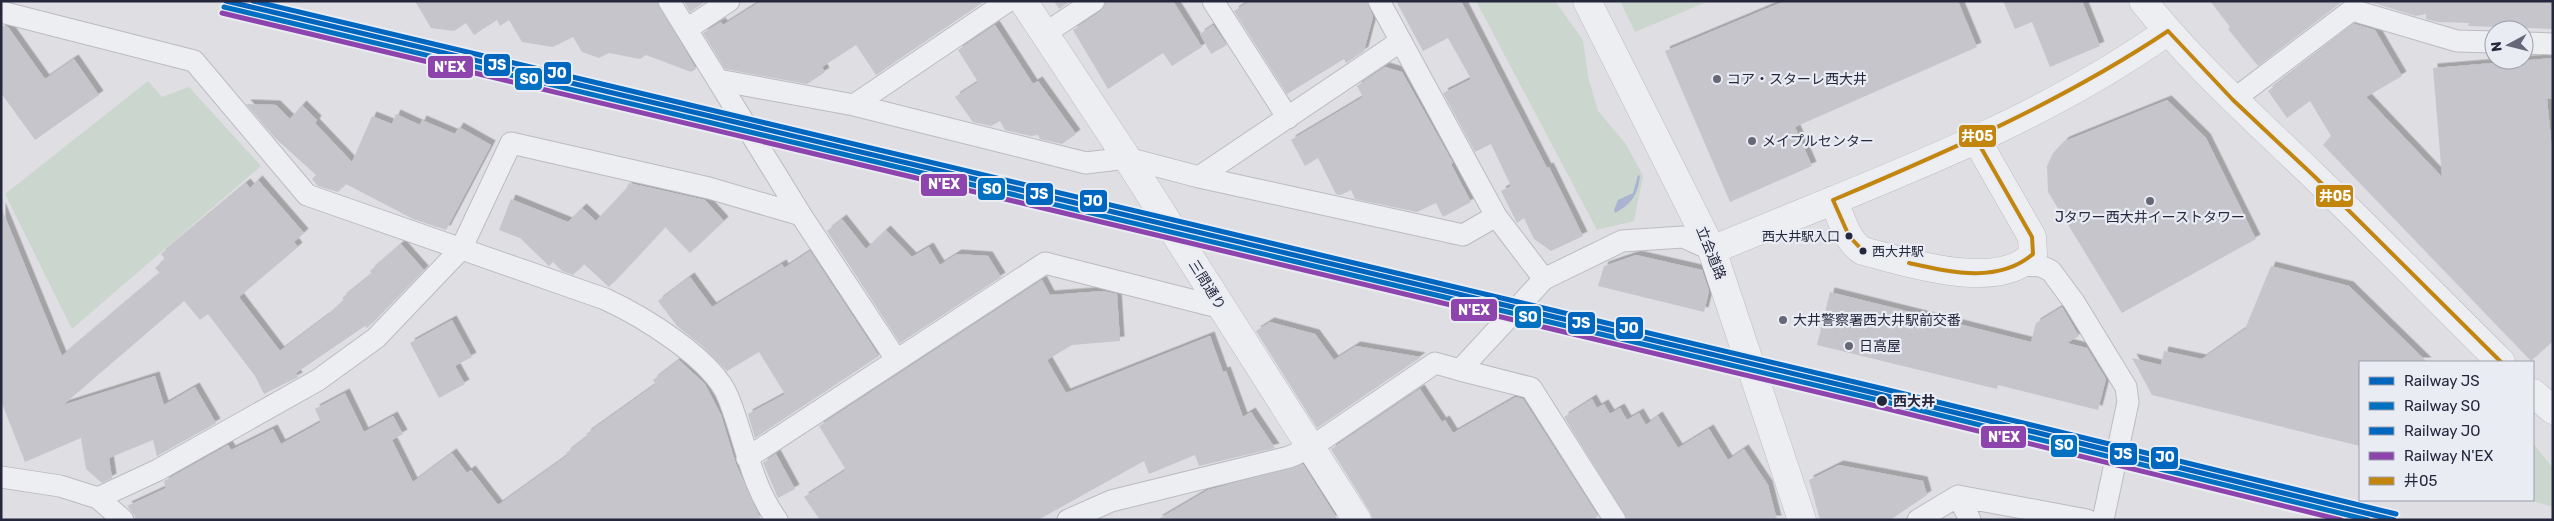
<svg xmlns="http://www.w3.org/2000/svg" width="2554" height="521" font-family="Rubik,'Noto Sans JP',sans-serif">
  <style>
    .green { fill: #cbd7ce }
    .water { fill: #aab3d1 }
    .building { fill: #c5c5cb; filter: url(#shadow) }
    .lines { fill: none; stroke-linecap: round; stroke-linejoin: round }
    .minor-casing { stroke: #bbbbc1; stroke-width: 23 }
    .tertiary-casing { stroke: #bbbbc1; stroke-width: 29 }
    .minor { stroke: #edeef1; stroke-width: 21 }
    .tertiary { stroke: #edeef1; stroke-width: 28 }
    .bus-1-casing { stroke: #eaecf4; stroke-width: 8 }
    .bus-1 { stroke: #c2860f; stroke-width: 4 }
    .rail-1-casing { stroke: #eaecf4; stroke-width: 9 }
    .rail-2-casing { stroke: #eaecf4; stroke-width: 9 }
    .rail-3-casing { stroke: #eaecf4; stroke-width: 9 }
    .rail-4-casing { stroke: #eaecf4; stroke-width: 9 }
    .rail-1 { stroke: #0065bd; stroke-width: 5 }
    .rail-2 { stroke: #0071c1; stroke-width: 5 }
    .rail-3 { stroke: #0067c0; stroke-width: 5 }
    .rail-4 { stroke: #8e44ad; stroke-width: 5 }
    .poi-dot { fill: #666777; stroke: #eaecf4; stroke-width: 2 }
    .bus-dot { fill: #25273d; stroke: #eaecf4; stroke-width: 2 }
    .labels { text-anchor: middle; dominant-baseline: central; stroke-width: 4.5; stroke-linejoin: round; paint-order: stroke }
    .bus-label { font-size: 13px; fill: #25273d; stroke: #eaecf4; text-anchor: end }
    .poi-label { font-size: 14px; fill: #25273d; stroke: #eaecf4; text-anchor: start }
    .street-label { font-size: 14px; fill: #25273d; stroke: #eaecf4 }
    .stop-label { font-size: 14px; font-weight: bold; fill: #25273d; stroke: #eaecf4; text-anchor: start }
    .line-badge { stroke: #eaecf4; stroke-width: 2 }
    .badge-label { font-size: 14px; text-anchor: middle; font-weight: bold; fill: #fff }
  </style>
  <defs>
    <filter id="shadow"><feDropShadow dx="4.5" dy="-4.5" stdDeviation="0" flood-color="#0004"/></filter>
  </defs>
  <rect width="100%" height="100%" fill="#dedee3"/>
  <path class="green" d="M1476,1h79l28,39 5,36 10,35 28,33 17,32 -9,45 -37,9z
    M1620,1h89l-74,31z
    M148,81l14,16 27,-10 72,79 -189,163 -67,-135z
    M2533,443l20,25v39l-23,-7h3z"/>
  <path class="water" d="M1638,175l2,1c-2,18 -8,28 -25,37l-1,-3 4,-10 15,-7z"/>
  <path class="building" d="M415,1h242l39,68 -5,3 -45,-17 -6,4 -31,-6 -10,5 -17,-6 -9,-15 -20,10 -31,-5 -13,-22 -9,6 -3,-6 -23,15 -8,-12 -12,8 -23,-3z
    M684,1h22l-16,11z
    M761,1h220l1,2 -106,72 -20,-30 -34,22 3,5 -18,12 -82,-15 -22,-36 18,-11 2,3z
    M1054,1h17l-12,8z
    M1106,1h67l29,46 -30,19 -9,-13 -55,36 -35,-59 28,-19z
    M1250,1h117l6,16 -9,34 -18,12 -2,-4 -57,35 -53,-83z
    M1396,1h65l86,167 2,-1 34,69 -32,15 -17,-12 -10,-21 -7,5 -16,-32 10,-5 -20,-42 -16,8 -32,-59 28,-14 -23,-41 -25,13z
    M1785,1h173l19,46 -182,80 17,39 -82,36 -65,-151z
    M2003,1h78l-17,8 18,-8 18,45 -50,21 -18,-45 -17,7z
    M2210,1h133l-85,65 -30,-37 2,-2z
    M2367,1h186v28l-85,-3 1,-3 -31,-1 -12,-3v-5l-10,2z
    M2355,24l20,6 27,46 -36,21 76,80 -9,-109 120,-10v41h-6l6,60v182l-22,20 -208,-216 8,-9 -21,-35 -23,17 -19,-27z
    M1,25l7,2 37,52 29,-20 25,36 -64,45 -34,-47z
    M995,25l38,59 5,-3 38,53 -14,10 -22,-5 -2,-4 -7,1 -26,-6 -5,-9 -9,5 -18,-4 -18,-25 23,-15 -20,-32z
    M1213,25l14,20 -16,9 -11,-20z
    M1385,67l17,5 51,91 -2,1 20,38 -28,15 -7,-14 -19,9 -62,-13 -4,-9 -10,5 -5,-1 -18,-36 -13,8 -14,-26 72,-43 -6,-11z
    M2167,100l39,38 50,101 -134,74 -74,-121 -1,-26 6,-13 12,-12z
    M246,104l30,1 14,14 12,-14 15,15 -2,3 37,39 20,-46 20,8 4,-10 24,11 2,-5 33,14 4,-7 32,18 -45,85 -33,-11 -67,-35 -8,8 -20,-6 -6,-7 4,-4 -41,-37z
    M258,180l46,53 -10,9 4,5 -59,50 41,54 48,-36 16,-15 -2,-2 30,-24 -2,-3 31,-27 23,26 -57,58 -2,-2 -69,47 2,4 -34,17 -9,-18 -47,-62 -8,6 -16,-19 -121,104 92,-29 9,29 31,-18 21,36 -59,33 -4,-16 -44,18 3,20 -10,5 -16,-14 -5,-31 -56,24 -24,-61v-194l61,149 98,-83 -5,-5 10,-9 -4,-5 85,-71 4,5z
    M629,183l76,17 19,21 -34,32 -25,-26 -56,60 -25,-23 -11,11 -11,-4 -9,-9 -4,4 -29,-28 -21,-8 12,-31 57,23 14,-14 14,13 30,-32z
    M842,219l24,30 20,-19 26,27 17,-10 11,18 17,-11 31,2 13,21 -101,66 -73,-112z
    M810,251l69,105 -124,82 -7,-24 37,-20 -26,-42 -32,19 -26,-26 -24,-19 -19,-25 32,-24 22,30 70,-43 2,4z
    M1636,255l66,15 7,21 -5,21 -106,-26 6,-20z
    M2271,266l78,20 78,76h-67v84l-208,-51 -20,-37 29,7 3,-14 38,8 43,-30z
    M1042,280l8,15 53,-4 14,3 3,47 -48,4 -25,15 19,33 144,-57 13,36 3,-1 17,46 8,-5 24,36 -76,18 -4,-11 -46,19 -5,-13 -106,59h-218l-16,-23 42,-27 -27,-44z
    M1830,292l201,50 5,-19 26,-16 17,29 -12,7 20,5 19,31 -8,31 -100,-25 -1,4 -180,-44z
    M452,320l20,37 -17,9 10,18 -26,14 -29,-55z
    M1270,322l45,12 19,26 22,-14 65,11 -104,71 -61,-97z
    M679,360l26,24 16,31 15,49 25,56h-626v-4l-8,-10 39,-18 -2,-7 64,-36 3,5 42,-21 8,15 40,-22 -6,-13 30,-16 19,39 29,-16 10,18 -11,6 21,42 39,-29 15,20 4,-3 27,35 70,-50 -2,-2 22,-17 -2,-2 70,-50 -3,-4z
    M1420,389l22,33 3,-2 8,13 63,-36 7,2 75,117 -5,4h-220l-3,-8 -39,-63z
    M1592,399l5,9 7,-4 6,10 10,-6 7,12 12,-7 7,12 12,-9 20,32 31,-19 19,31 16,-11 24,36 9,35h-149l-64,-103z
    M776,454l19,35 -17,9 -15,-35z
    M1303,464l35,56h-181l51,-30z
    M1839,465l84,16 4,14 -37,25h-70l-11,-40z"/>
  <g class="lines">
    <g class="minor-casing">
      <path id="minor" d="M669,1l132,214 95,144
        M1213,1l75,117
        M1379,1l117,215
        M1,12l193,49 113,134 298,104c37,17 108,60 123,98 17,41 22,86 49,123
        M687,29l42,-28
        M1044,34l50,-33
        M2524,43l29,1
        M718,80l136,25 154,-104
        M2233,100l119,-90 105,31 37,1
        M854,105l232,58 41,-5 72,19 264,58 33,-19 48,63
        M1199,177l202,-136
        M2021,265l20,1 10,5 23,31 52,85 2,15 -25,118
        M1460,370l71,18 84,132
        M747,458l298,-195 177,45
        M1,477l59,9 38,12 25,22
        M1958,496l12,24
        M98,498l60,-28 160,-90 58,-42 85,-89 50,-106 198,45 92,27
        M1068,520l43,-19 178,-44 21,-9 125,-85 25,7 84,-91 78,-38 61,-4 29,13
        M1918,520l40,-24 129,24"/>
    </g>
    <g class="tertiary-casing">
      <path id="tertiary" d="M1023,1l104,157 230,362
        M1587,1l125,249 90,270
        M2143,1c52,65 113,119 172,176 63,61 124,124 186,185
        M1833,200c8,16 14,43 30,51 42,11 137,42 170,3l-1,-17 -56,-98
        M1712,250c155,-65 318,-121 456,-219
        M2533,393l20,17"/>
    </g>
    <use href="#minor" class="minor"/>
    <use href="#tertiary" class="tertiary"/>
    <g class="bus-1-casing">
      <path id="bus-1" d="M2168,31l65,69 82,77 186,185
        M1863,251l-14,-15 -16,-36c116,-49 230,-99 335,-169
        M1909,263c41,9 89,21 124,-9l-1,-17 -56,-98"/>
    </g>
    <use href="#bus-1" class="bus-1"/>
    <g class="rail-1-casing">
      <path id="rail-1" d="M226,1l1657,394 511,125"/>
    </g>
    <g class="rail-2-casing">
      <path id="rail-2" d="M224,7l1658,394 486,119"/>
    </g>
    <g class="rail-3-casing">
      <path id="rail-3" d="M253,1l1631,388 512,125"/>
    </g>
    <g class="rail-4-casing">
      <path id="rail-4" d="M222,13l1658,394 461,113"/>
    </g>
    <use href="#rail-1" class="rail-1"/>
    <use href="#rail-2" class="rail-2"/>
    <use href="#rail-3" class="rail-3"/>
    <use href="#rail-4" class="rail-4"/>
  </g>
  <g class="poi-dot">
    <circle cx="1717" cy="79" r="5"/>
    <circle cx="1752" cy="141" r="5"/>
    <circle cx="2150" cy="201" r="5"/>
    <circle cx="1783" cy="320" r="5"/>
    <circle cx="1849" cy="346" r="5"/>
  </g>
  <g class="bus-dot">
    <circle cx="1849" cy="236" r="4.5"/>
    <circle cx="1863" cy="251" r="4.5"/>
    <circle cx="1882" cy="401" r="6"/>
  </g>
  <g class="labels">
    <g class="bus-label">
      <text x="1840" y="236">西大井駅入口</text>
      <text x="1872" y="251" text-anchor="start">西大井駅</text>
    </g>
    <g class="poi-label">
      <text x="1727" y="79">コア・スターレ西大井</text>
      <text x="1762" y="141">メイプルセンター</text>
      <text x="2150" y="217" text-anchor="middle">Jタワー西大井イーストタワー</text>
      <text x="1793" y="320">大井警察署西大井駅前交番</text>
      <text x="1859" y="346">日高屋</text>
    </g>
    <g class="street-label">
      <text transform="translate(1711 253) rotate(68)">立会道路</text>
      <text transform="translate(1207 285) rotate(58)">三間通り</text>
    </g>
    <g class="stop-label">
      <text x="1893" y="401">西大井</text>
    </g>
  </g>
  <g class="line-badge">
    <rect x="483" y="53" width="28" height="24" rx="5" fill="#0065bd"/>
    <rect x="427" y="55" width="47" height="24" rx="5" fill="#8e44ad"/>
    <rect x="543" y="61" width="29" height="24" rx="5" fill="#0067c0"/>
    <rect x="514" y="67" width="29" height="24" rx="5" fill="#0071c1"/>
    <rect x="1958" y="124" width="39" height="24" rx="5" fill="#c2860f"/>
    <rect x="920" y="173" width="48" height="24" rx="5" fill="#8e44ad"/>
    <rect x="977" y="177" width="29" height="24" rx="5" fill="#0071c1"/>
    <rect x="1025" y="182" width="29" height="24" rx="5" fill="#0065bd"/>
    <rect x="2315" y="184" width="39" height="24" rx="5" fill="#c2860f"/>
    <rect x="1079" y="189" width="29" height="24" rx="5" fill="#0067c0"/>
    <rect x="1450" y="298" width="48" height="24" rx="5" fill="#8e44ad"/>
    <rect x="1514" y="305" width="28" height="24" rx="5" fill="#0071c1"/>
    <rect x="1567" y="311" width="29" height="24" rx="5" fill="#0065bd"/>
    <rect x="1615" y="316" width="29" height="24" rx="5" fill="#0067c0"/>
    <rect x="1980" y="425" width="47" height="24" rx="5" fill="#8e44ad"/>
    <rect x="2050" y="434" width="28" height="24" rx="5" fill="#0071c1"/>
    <rect x="2109" y="442" width="29" height="24" rx="5" fill="#0065bd"/>
    <rect x="2150" y="446" width="29" height="24" rx="5" fill="#0067c0"/>
  </g>
  <g class="badge-label">
    <text x="497" y="70">JS</text>
    <text x="450" y="72">N'EX</text>
    <text x="557" y="78">JO</text>
    <text x="529" y="84">SO</text>
    <text x="1977" y="141">井05</text>
    <text x="944" y="189">N'EX</text>
    <text x="992" y="194">SO</text>
    <text x="1039" y="199">JS</text>
    <text x="2335" y="201">井05</text>
    <text x="1093" y="206">JO</text>
    <text x="1474" y="315">N'EX</text>
    <text x="1528" y="322">SO</text>
    <text x="1581" y="328">JS</text>
    <text x="1629" y="333">JO</text>
    <text x="2004" y="442">N'EX</text>
    <text x="2064" y="450">SO</text>
    <text x="2123" y="459">JS</text>
    <text x="2165" y="462">JO</text>
  </g>
  <rect width="2554" height="521" fill="none" stroke="#25273d" stroke-width="5"/>
  <rect x="2359" y="361" width="175" height="140" fill="#eaecf4" stroke="#9b9dab"/>
  <rect x="2369" y="377" width="25" height="8" fill="#0065bd" stroke="#9b9dab"/>
  <text x="2404" y="386" font-size="15" fill="#25273d">Railway JS</text>
  <rect x="2369" y="402" width="25" height="8" fill="#0071c1" stroke="#9b9dab"/>
  <text x="2404" y="411" font-size="15" fill="#25273d">Railway SO</text>
  <rect x="2369" y="427" width="25" height="8" fill="#0067c0" stroke="#9b9dab"/>
  <text x="2404" y="436" font-size="15" fill="#25273d">Railway JO</text>
  <rect x="2369" y="452" width="25" height="8" fill="#8e44ad" stroke="#9b9dab"/>
  <text x="2404" y="461" font-size="15" fill="#25273d">Railway N'EX</text>
  <rect x="2369" y="477" width="25" height="8" fill="#c2860f" stroke="#9b9dab"/>
  <text x="2404" y="486" font-size="15" fill="#25273d">井05</text>
  <g transform="translate(2509 45) rotate(263)"><circle r="24" fill="#eaecf4" stroke="#9b9dab"/>
  <path d="M0-4L9 19L0 12L-9 19Z" fill="#666777"/>
  <text y="-8" font-size="14" font-weight="bold" text-anchor="middle" fill="#25273d">N</text>
  </g>
</svg>
